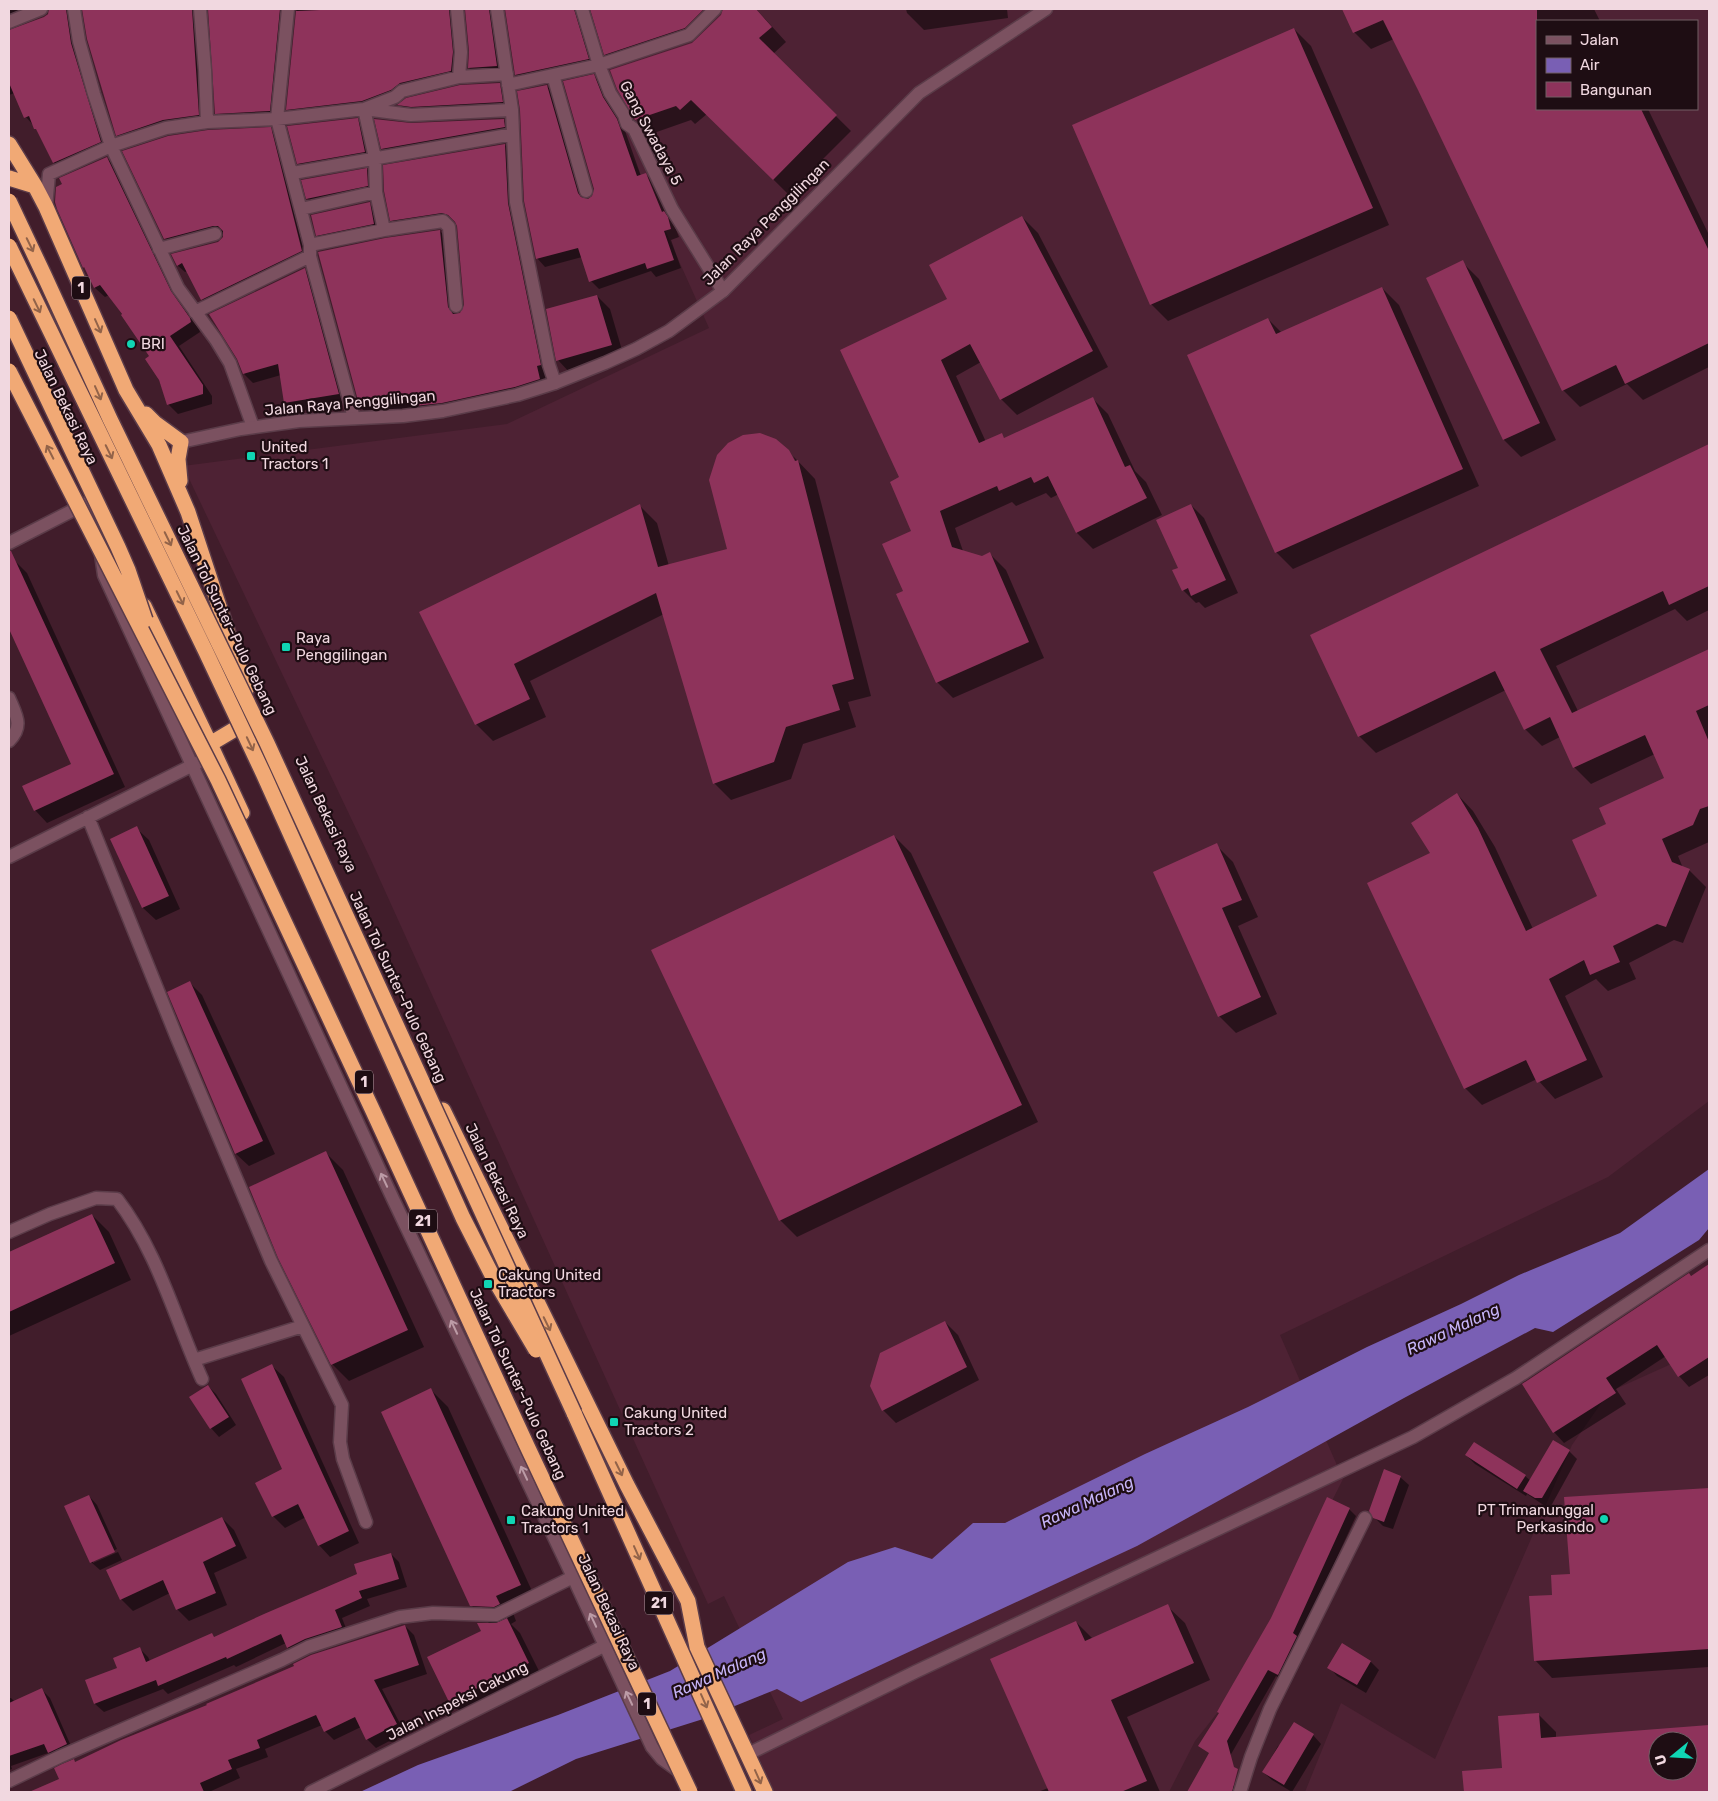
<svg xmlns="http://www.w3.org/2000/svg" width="1718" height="1801" font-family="Rubik,sans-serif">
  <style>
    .built { fill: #4e2234; fill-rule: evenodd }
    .water { fill: #795fb4 }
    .shadow { fill: #0007; fill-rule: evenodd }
    .building { fill: #8e335b; fill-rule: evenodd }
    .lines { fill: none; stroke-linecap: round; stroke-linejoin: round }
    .street-casing { stroke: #5b3c49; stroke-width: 15 }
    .secondary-casing { stroke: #5b3c49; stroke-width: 15 }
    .highway-casing { stroke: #5b3c49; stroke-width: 18 }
    .street { stroke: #7b5160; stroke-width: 12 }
    .secondary { stroke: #7b5160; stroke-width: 12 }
    .highway { stroke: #f1a975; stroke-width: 15 }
    .highway-bridge-casing { stroke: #5b3c49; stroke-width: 18; stroke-linecap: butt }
    .highway-bridge { stroke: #f1a975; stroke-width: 15 }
    .oneway { stroke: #926349 }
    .oneway2 { stroke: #bc9ba6 }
    .poi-dot { fill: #10d5b4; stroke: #1e0d13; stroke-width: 2 }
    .labels { text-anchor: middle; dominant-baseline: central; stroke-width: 4.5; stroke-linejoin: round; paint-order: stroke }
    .shield { fill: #1e0d13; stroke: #b29ba2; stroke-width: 1 }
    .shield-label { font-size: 14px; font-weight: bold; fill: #f1d8e0 }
    .street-label { font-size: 15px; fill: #f1d8e0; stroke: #1e0d13 }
    .poi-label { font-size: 15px; fill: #f1d8e0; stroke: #1e0d13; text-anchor: start }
    .water-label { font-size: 16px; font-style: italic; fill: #c6b4f8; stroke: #1e0d13 }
  </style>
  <rect width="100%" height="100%" fill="#411d2b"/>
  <path class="built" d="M684,9h1025v1092l-101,76 -328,158 63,144 -103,205 -45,57 -26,51h-395l-25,-57 34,-16 -59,-123 -16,8 -337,-744 -188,-394 324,-42 202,-96 -117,-261 83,-31zM1537,21h160v88h-160z
    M1709,1347v445h-404l36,-89 94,56 137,-314 37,-53zM1658,1741h30v30h-30z"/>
  <path class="water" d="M1709,1169v59l-10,12 -146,92 -18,-4 -131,70 -267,148 -336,156 -24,-13 -77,31 -124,39 -67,33h-149l58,-27 140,-50 112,-44 178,-109 47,-15 37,12 41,-36h32l140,-69 103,-47 119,-60 94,-43 58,-29 101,-42z"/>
  <path class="shadow" d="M9,9h37l-37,19z
    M48,9h32l-6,4 34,136 -47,21 -7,-7 -14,-30 -14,-16 -11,-24 -6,2v-64h3l33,-14 5,-6z
    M83,9h123v113l-81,21 -8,-8 -29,-96z
    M209,9h84l-16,109 -53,3 -8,-8z
    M294,9h169l-4,69 -60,19 -104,20 -8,-8 10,-100z
    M466,9h34l4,65 -27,2 -8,-8 1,-17z
    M506,9h82l8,58 -72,15 -8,-7z
    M590,9h115l-6,20 -86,33 -8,-8 -13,-45z
    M725,9h31l30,33 -13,12 78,77 -63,63 -81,-80 -12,10 -4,-4 -40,14 -15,-15 57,-75 29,-29z
    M906,9h101l1,9 -84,12 -17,-17z
    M1343,9h251l6,12h-63v88h111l61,126v132l-66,33 -16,-16 -47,23 -17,-17 -169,-351 -23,10 -17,-17z
    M1294,29l17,17 78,179 -221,96 -17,-17z
    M594,76l8,8 9,23 13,21 17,48 4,-2 9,8 15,36 6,9 4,10 -8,3 10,28 -25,9 -5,-6 -52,18 -8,-8 -9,-24 -37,10 -8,-9 10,-172 8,8 30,106h3l5,-3 2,-8z
    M499,84l6,6 3,18 -103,2 -5,-5z
    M357,119l9,9 7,32 -66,12 -9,-9z
    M504,120l6,6 1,7 -122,22 -7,-7 29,-24z
    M270,129l8,8 31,122 -99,48 -8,-8 -14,-28 -3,1 -8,-7 41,-22 6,-6v-3l-51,12 -8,-7z
    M505,145l9,9 35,235 -24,7 -154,21 -10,-9 79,-177 9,10 8,73h4l4,-8 -8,-83 -4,-1 -52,8 -9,-10z
    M107,158l10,10 63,135 19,26 1,3 -21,14 33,50v8l-34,10 -10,-10 -18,-48 -41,-61 -4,2 -10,-9 -11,-21 -28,-65z
    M367,169l8,9v16l-59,13 -8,-8 -5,-18z
    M369,203l6,6 4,20 -56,12 -6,-6z
    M1022,217l16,16 70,134 -91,48 -16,-16 -20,-37 -25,14 30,66 15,-7 4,4 87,-41 16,16 27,57 11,11 16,33 -69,34 -16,-16 -18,-39 -8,4 -5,-5 -30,13 -4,-4 -57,26 8,23 19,6 8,-3 16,16 38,88 -91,40 -16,-16 -32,-91 7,-60 -11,-53 47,-178z
    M1462,262l17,17 77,161 -35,17 -17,-17 -77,-161z
    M304,269l10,10 34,124 -53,9 -10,-9 -4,-28 -28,8 -9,-9z
    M1382,288l17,17 80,181 -186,83 -17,-17 -8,-233 14,14z
    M597,296l13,13 14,48 -54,16 -12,-13z
    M1709,445v165l-22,11 -12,-12 -119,57 22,45 131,-61v192l-31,14 5,12 6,2 17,17 -23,56 -9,-3 -45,23 7,16 -28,12 -12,-12 -31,17 38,81 -48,22 -18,-20 -55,26 -17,-17 -34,-234 26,-60 16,17 22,36 38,82 66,-32 9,-72 58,-46 -11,-25 -64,30 -17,-17 -14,-30 -18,9 -17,-17 -19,-39 -130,63 -17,-17 -48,-101z
    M788,451l10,15 -5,-10 22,23 56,217 -23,6 8,25 -53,17 -12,35 -60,21 -17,-17 -50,-169 -134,67 16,36 -53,24 -17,-17 -55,-112 219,-106 17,17 12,43 60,-17z
    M1191,505l13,13 34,75 -33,15 -6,-6 -3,1 -13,-13 -3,-22z
    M14,560l13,13 98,214 -78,36 -12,-13 38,-46 -64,-138v-63z
    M136,828l13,12 31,69 -24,11 -13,-12z
    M894,836l17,17 127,269 -241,115 -17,-17z
    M1216,845l17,17 25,55 -20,9 39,88 -41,19 -17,-17z
    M190,983l12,12 73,159 -26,12 -13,-12 -67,-162z
    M326,1153l17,17 81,177 -75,34 -17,-17z
    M92,1215l17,17 22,48 -122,56v-83z
    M1709,1266v109l-20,12 -10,-11 -13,-20 -50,33 10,15 -62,39 -10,-11 137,-156z
    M945,1322l13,13 21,45 -83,43 -13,-13z
    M272,1366l12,11 75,166 -29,14 -11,-12 -13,-28 -21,11 -12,-12 -16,-32 27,-15z
    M208,1386l8,8 20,31 -17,12 -8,-9z
    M431,1390l17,17 89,195 -24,11 3,8 -5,3 9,9 21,42 -78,39 -13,-13 33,-70 7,-7 -19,-19z
    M1569,1451l8,8 -26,47h-6l-18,-12 -1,2 -51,-32 -9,-9 59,21 6,5z
    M1400,1477l9,8 -16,44 -10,-3 -9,-9z
    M1709,1489v178l-157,11 -17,-18 18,-64 19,-21 -7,-77z
    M89,1496l8,9 20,44 -24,11v3l25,-11 4,8 -22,10 -9,-8z
    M1349,1509l7,7 -57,124 -14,41 -9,-5 -46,80 -10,-43z
    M222,1518l12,12 13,28 -33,15 13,32 -38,16 -12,-12 -7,-16 -37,18 -12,-12z
    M391,1554l8,8 8,25 -40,12 3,7 -28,12 7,18 -53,20 -8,-8 -2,-5 -50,24 -2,-2 -66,29 -5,-5 -59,23 -9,-8 -8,-23 32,-12 21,-20 8,8 2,4 65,-23 144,-63z
    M1167,1606l18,17 25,57 -83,37 33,75h-122l10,-4 28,-166 17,17z
    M405,1626l9,9 13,39 -45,15 23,44 -29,15 -9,-9 -6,-12 -27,13 -9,-9 -3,-6 -57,24 3,8 -32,12 4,9 -31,14h-179l31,-12 15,-17z
    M1342,1645l29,17 8,8 -13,23 -29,-17 -8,-9z
    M42,1690l8,8 24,55 -17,8 -8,-8 -4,1 -34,12 1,3 -3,1v-72h2l4,4z
    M1539,1715l17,17v6l153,-12v66h-244l-1,-20 39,-3zM1658,1741h30v30h-30z
    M1313,1735l8,9 -29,48 -20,-12 -9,-8 15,-26z
    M1206,1762l27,23 7,7h-52z"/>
  <path class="building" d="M49,9h17l5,34 30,99 -48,21 -17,-34h-2l-5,-13 -5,2 -15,-35v-53l35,-13 4,-3z
    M82,9h110l7,106 -36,5 -47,16 -29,-97z
    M208,9h72l-10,102 -55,3z
    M344,9h105l4,43 -2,19 -51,12 -9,7 -29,11 -76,9 10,-99z
    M465,9h24l8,57 -29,2 1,-17z
    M505,9h69l15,50 -74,16z
    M590,9h114l-19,19 -81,27z
    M723,9h33l16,18 -13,11 78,77 -64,65 -82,-80 -11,10 -4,-4 -41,14 -18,-31 -7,-19 82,-27 29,-28z
    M1342,9h195v100h104l68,142v92l-84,41 -9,-19 -54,26 -144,-301 -35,-70 -30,13z
    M1294,28l79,180 -223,97 -78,-180z
    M594,74l9,23 14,22 20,57 9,-3 16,39 2,-1 4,6 3,12 -7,2 10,29 -27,9 -2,-6 -56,19 -11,-34 -42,11 -12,-58 -4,-91 -3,-19 30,-6 31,108 3,4 7,2 4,-3 2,-7 -31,-108z
    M500,83l3,19 -92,5 -14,-2 9,-7 54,-13z
    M358,118l7,34 -68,12 -10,-38z
    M374,119l37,4 93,-4 1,8 -124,22z
    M271,127l31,124 -101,49 -19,-37 -5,3 -6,-12 47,-12 5,-5v-6l-5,-5h-5l-49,13 -42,-88 46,-15 40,-6z
    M505,144l3,59 33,162 -4,1 3,13 -25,8 -73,16 -27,3 -3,-8 -52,10 -42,-156 67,-14 55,-8 8,77 5,7 7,-1 4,-8 -7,-79 -2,-4 -7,-7 -6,-2 -52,8 -6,-30 -1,-26z
    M107,157l64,134 19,27 1,4 -21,14 33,49v9l-36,11 -8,-25 -14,-21 4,-3 -28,-41 1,-1 -22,-29 -6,3 -10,-21 -1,1 -26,-59 -2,-7 1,-15 6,-3 -3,-6z
    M367,168l1,18 -62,13 -5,-19z
    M370,202l4,22 -58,12 -5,-21z
    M1022,216l71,135 -93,49 -30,-56 -29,16 38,83 23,-10 2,5 89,-41 32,70 5,-2 17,33 -71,35 -28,-57 -14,7 -3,-6 -32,14 -2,-5 -57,25 12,36 30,9 8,-4 39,90 -93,41 -40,-89 7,-3 -21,-47 29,-13 -21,-49 9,-5 -59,-127 107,-51 -18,-34z
    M1463,260l77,163 -37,17 -77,-162z
    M305,268l34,126 -55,9 -6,-39 -35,10 -6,-15 -28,-45z
    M1382,287l81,182 -188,84 -88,-198 81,-37 8,16z
    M597,295l15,50 -56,16 -10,-52z
    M760,433l16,6 13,11 6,11 3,-1 56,219 -22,6 8,25 -54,17 -12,35 -61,22 -57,-191 -142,71 16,35 -55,26 -56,-113 221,-108 18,63 69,-18 -18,-69 8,-25 11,-12 15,-8z
    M1709,444v142l-40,19 -6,-14 -123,58 32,64 137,-64v56l-13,6 13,31v64l-9,3 -7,16 -31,14 10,23 18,7 -24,58 -9,-3 -44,22 7,16 -30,13 -6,-15 -35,19 38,81 -50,23 -11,-23 -62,29 -97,-206 63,-30 -19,-30 46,-30 21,35 48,103 71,-35 -25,-56 34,-16 -7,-16 65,-30 -19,-43 -72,33 -23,-51 -26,13 -29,-59 -137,66 -48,-102z
    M1191,504l35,76 -35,16 -3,-8 -6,3 -10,-21 6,-2 -22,-48z
    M9,551h2l103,223 -80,37 -12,-25 49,-22 -62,-135z
    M137,826l32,70 -27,12 -32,-69z
    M894,835l128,270 -243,116 -128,-271z
    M1217,843l25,57 -20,8 39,89 -43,20 -65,-145z
    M190,981l73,160 -28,13 -68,-162z
    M326,1151l82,179 -77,35 -53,-107 -29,-71z
    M92,1214l23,49 -106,49v-60z
    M1709,1264v93l-31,20 -21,-32 -51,33 10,15 -63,40 -31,-49 167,-111 2,3z
    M945,1321l22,46 -85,44 -12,-25 10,-33z
    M272,1364l77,167 -31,15 -20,-42 -26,13 -17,-34 27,-14 -41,-90z
    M208,1385l21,32 -19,12 -21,-32z
    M431,1388l90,197 -25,11 4,8 -6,3 -24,-1 -89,-194z
    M1553,1440l17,10 -28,48h-7l-12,-7z
    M1474,1442l52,33 -9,14 -52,-34z
    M1384,1469l17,7 -17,46 -11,-4 -4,-7z
    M1709,1488v161l-175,12 -5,-65 23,-1 -1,-20 19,-1 -6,-77z
    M89,1495l26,57 -25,11 -26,-57z
    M1327,1497l23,11 -57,125 4,3 -19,39 -10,-5 -41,71 7,26 4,2 -6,23h-45l22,-39 -11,-7 21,-33 -2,-1 5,-9 49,-85z
    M222,1517l14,29 -33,16 13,31 -40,17 -13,-30 -43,20 -14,-30z
    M391,1553l8,26 -40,12 3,7 -27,12 7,17 -37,12 -18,9 -6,-14 -54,25 -1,-2 -68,29 -2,-6 -62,24 -9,-24 32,-12 -4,-10 27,-11 6,15 66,-29 2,4 50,-23 93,-40 -3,-10z
    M1168,1604l26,59 -83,37 36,81 -26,11h-72l-59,-133 86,-38 9,20z
    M507,1618l22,45 -80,39 -22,-45 54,-26 -4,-8h19z
    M405,1625l14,40 -45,15 23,44 -31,16 -11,-23 -31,15 -8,-17 -59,25 3,8 -32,12 4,9 -32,14 4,9h-175l30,-13 -5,-11 8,-4 12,-5 1,3 46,-22 86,-35 -1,-1 88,-38 -1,-2 18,-9z
    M1342,1643l29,18 -14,24 -30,-17z
    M42,1688l25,56 -19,9 -4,-9 -35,12v-53z
    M1539,1713l2,25 168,-13v67h-245l-2,-21 40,-3 -4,-52zM1658,1741h30v30h-30z
    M1294,1722l20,12 -30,51 -22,-13z"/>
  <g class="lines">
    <g class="street-casing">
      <path id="street" d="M74,9l5,32 15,53 17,52 67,142 38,52 14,23 23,64
        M200,9l5,61 2,52
        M288,9l-11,110 33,126v11l44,162
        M457,9l4,43 -2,25
        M497,9l15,101 4,92 33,163 6,18
        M582,9l17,56 11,28 14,22 3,9 7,5 38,80 51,82
        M9,22l32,-13
        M553,75l33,116
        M508,85l91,-20 90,-30 26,-26
        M293,173l220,-39
        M46,207l3,-33 62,-28 55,-18 41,-6 70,-3 87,-10 47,6 101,-5
        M301,209l75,-17
        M384,230l-8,-38 -1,-34 -11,-49 31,-12 7,-6 57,-14 48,-3
        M310,245l74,-15 59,-9 6,6 7,79
        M159,249l56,-15
        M195,312l115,-56
        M9,543l84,-43
        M9,698c7,17 15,28 0,43
        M88,817l89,221 94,223 71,144 -2,37 3,17 23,63
        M9,857l206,-103
        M9,1232l41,-18 46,-16 21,1c41,53 58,120 85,180
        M194,1360l109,-34
        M748,1754l167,-82 498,-235 103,-59 193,-128
        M9,1781l50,-24 223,-97 26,-13 92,-30 33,-4 63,2 77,-38
        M311,1792l307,-153
        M1240,1792l11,-35 19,-48 95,-191"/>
    </g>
    <g class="secondary-casing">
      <path id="secondary" d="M181,442l60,-13 58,-8 104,-5 40,-5 74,-16 38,-12 50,-20 31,-14 33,-18 54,-40 196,-198 127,-84
        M93,500l11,75 289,624 180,378 79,170 10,12 18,13"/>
    </g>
    <g class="highway-casing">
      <path id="highway" d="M9,144l26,42 11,21 80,183 33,55 29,67 54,164 5,12
        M9,178l26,8
        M146,414l9,9 26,19 -3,17 2,22
        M144,606l66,138 32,69
        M210,744l42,-25
        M443,1110l184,375 61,116 9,46 68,145
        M574,1413l170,379"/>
    </g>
    <use href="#street" class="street"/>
    <use href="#secondary" class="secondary"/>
    <use href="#highway" class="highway"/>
    <g class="highway-bridge-casing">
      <path id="highway-bridge" d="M9,201l35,74 66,144 157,324 307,670
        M9,246l196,404 58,123 200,445 30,59 43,73
        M9,318l109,229 10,23 17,50
        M9,371l209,409 155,331 154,335 163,346"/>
    </g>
    <use href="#highway-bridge" class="highway-bridge"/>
  </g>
  <defs><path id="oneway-shaft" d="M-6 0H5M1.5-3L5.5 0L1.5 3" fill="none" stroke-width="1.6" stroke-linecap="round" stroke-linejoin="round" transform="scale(1.25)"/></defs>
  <g class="oneway">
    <use href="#oneway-shaft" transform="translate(30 245) rotate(64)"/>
    <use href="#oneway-shaft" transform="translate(37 306) rotate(64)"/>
    <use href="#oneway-shaft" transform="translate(98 326) rotate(66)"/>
    <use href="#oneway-shaft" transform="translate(98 393) rotate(66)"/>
    <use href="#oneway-shaft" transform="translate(50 452) rotate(-117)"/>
    <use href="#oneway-shaft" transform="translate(109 452) rotate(64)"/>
    <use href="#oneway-shaft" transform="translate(168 539) rotate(64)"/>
    <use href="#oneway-shaft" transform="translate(180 598) rotate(64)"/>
    <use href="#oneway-shaft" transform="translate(250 744) rotate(65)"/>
    <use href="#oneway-shaft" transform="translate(547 1324) rotate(64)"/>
    <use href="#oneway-shaft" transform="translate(619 1469) rotate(64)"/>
    <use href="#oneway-shaft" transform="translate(637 1553) rotate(66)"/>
    <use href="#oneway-shaft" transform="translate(704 1701) rotate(66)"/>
    <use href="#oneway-shaft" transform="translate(758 1777) rotate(66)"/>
  </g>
  <g class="oneway2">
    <use href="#oneway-shaft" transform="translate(384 1180) rotate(-115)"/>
    <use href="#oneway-shaft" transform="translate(454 1327) rotate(-115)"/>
    <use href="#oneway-shaft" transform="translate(524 1473) rotate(-115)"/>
    <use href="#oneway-shaft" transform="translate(593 1620) rotate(-115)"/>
    <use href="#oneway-shaft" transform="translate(629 1698) rotate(-115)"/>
  </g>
  <g class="poi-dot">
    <circle cx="131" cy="344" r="5"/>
    <rect x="246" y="451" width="10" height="10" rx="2.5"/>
    <rect x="281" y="642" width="10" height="10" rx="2.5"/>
    <rect x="483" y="1279" width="10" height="10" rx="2.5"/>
    <rect x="609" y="1417" width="10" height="10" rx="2.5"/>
    <circle cx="1604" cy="1519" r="5"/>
    <rect x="506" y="1515" width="10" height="10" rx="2.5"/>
  </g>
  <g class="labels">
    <g class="shield">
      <rect x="72" y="276.5" width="18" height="23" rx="4"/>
      <rect x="355" y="1070.5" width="18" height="23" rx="4"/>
      <rect x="409" y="1209.5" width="28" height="23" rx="4"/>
      <rect x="645" y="1591.5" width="28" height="23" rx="4"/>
      <rect x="638" y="1692.5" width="18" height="23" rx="4"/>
    </g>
    <g class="shield-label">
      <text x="81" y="288">1</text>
      <text x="364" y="1082">1</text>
      <text x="423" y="1221">21</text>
      <text x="659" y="1603">21</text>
      <text x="647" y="1704">1</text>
    </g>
    <g class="street-label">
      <text transform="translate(651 133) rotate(62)">Gang Swadaya 5</text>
      <text transform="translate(766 222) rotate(-45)">Jalan Raya Penggilingan</text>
      <text transform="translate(350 403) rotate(-5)">Jalan Raya Penggilingan</text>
      <text transform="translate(66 407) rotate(64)">Jalan Bekasi Raya</text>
      <text transform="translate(227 620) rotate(64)">Jalan Tol Sunter–Pulo Gebang</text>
      <text transform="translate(326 814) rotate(65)">Jalan Bekasi Raya</text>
      <text transform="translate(398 987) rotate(65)">Jalan Tol Sunter–Pulo Gebang</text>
      <text transform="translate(497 1181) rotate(64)">Jalan Bekasi Raya</text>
      <text transform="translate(518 1384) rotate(65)">Jalan Tol Sunter–Pulo Gebang</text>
      <text transform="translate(609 1612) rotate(65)">Jalan Bekasi Raya</text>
      <text transform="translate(457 1701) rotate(-27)">Jalan Inspeksi Cakung</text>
    </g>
    <g class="poi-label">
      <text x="141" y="344">BRI</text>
      <text x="261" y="447">United<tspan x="261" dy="17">Tractors 1</tspan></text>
      <text x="296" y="638">Raya<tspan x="296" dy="17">Penggilingan</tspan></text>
      <text x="498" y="1275">Cakung United<tspan x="498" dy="17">Tractors</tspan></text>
      <text x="624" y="1413">Cakung United<tspan x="624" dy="17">Tractors 2</tspan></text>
      <text x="1594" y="1510" text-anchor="end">PT Trimanunggal<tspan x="1594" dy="17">Perkasindo</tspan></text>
      <text x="521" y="1511">Cakung United<tspan x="521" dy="17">Tractors 1</tspan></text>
    </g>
    <g class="water-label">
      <text transform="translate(1453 1329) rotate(-25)">Rawa Malang</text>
      <text transform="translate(1087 1502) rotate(-25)">Rawa Malang</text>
      <text transform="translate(719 1673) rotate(-24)">Rawa Malang</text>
    </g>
  </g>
  <rect width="1718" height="1801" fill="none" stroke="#f1d8e0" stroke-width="20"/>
  <rect x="1536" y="20" width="162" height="90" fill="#1e0d13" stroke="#725e65"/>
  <rect x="1546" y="36" width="25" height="8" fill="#7b5160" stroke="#725e65"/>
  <text x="1580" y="45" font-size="15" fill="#f1d8e0">Jalan</text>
  <rect x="1546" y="58" width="25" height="15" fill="#795fb4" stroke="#725e65"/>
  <text x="1580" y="70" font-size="15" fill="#f1d8e0">Air</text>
  <rect x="1546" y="82" width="25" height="15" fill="#8e335b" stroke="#725e65"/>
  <text x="1580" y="95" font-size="15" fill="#f1d8e0">Bangunan</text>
  <g transform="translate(1673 1756) rotate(252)"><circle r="24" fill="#1e0d13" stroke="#725e65"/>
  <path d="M0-4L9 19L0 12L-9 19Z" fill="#10d5b4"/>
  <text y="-8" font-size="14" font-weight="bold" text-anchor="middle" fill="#f1d8e0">U</text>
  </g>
</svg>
